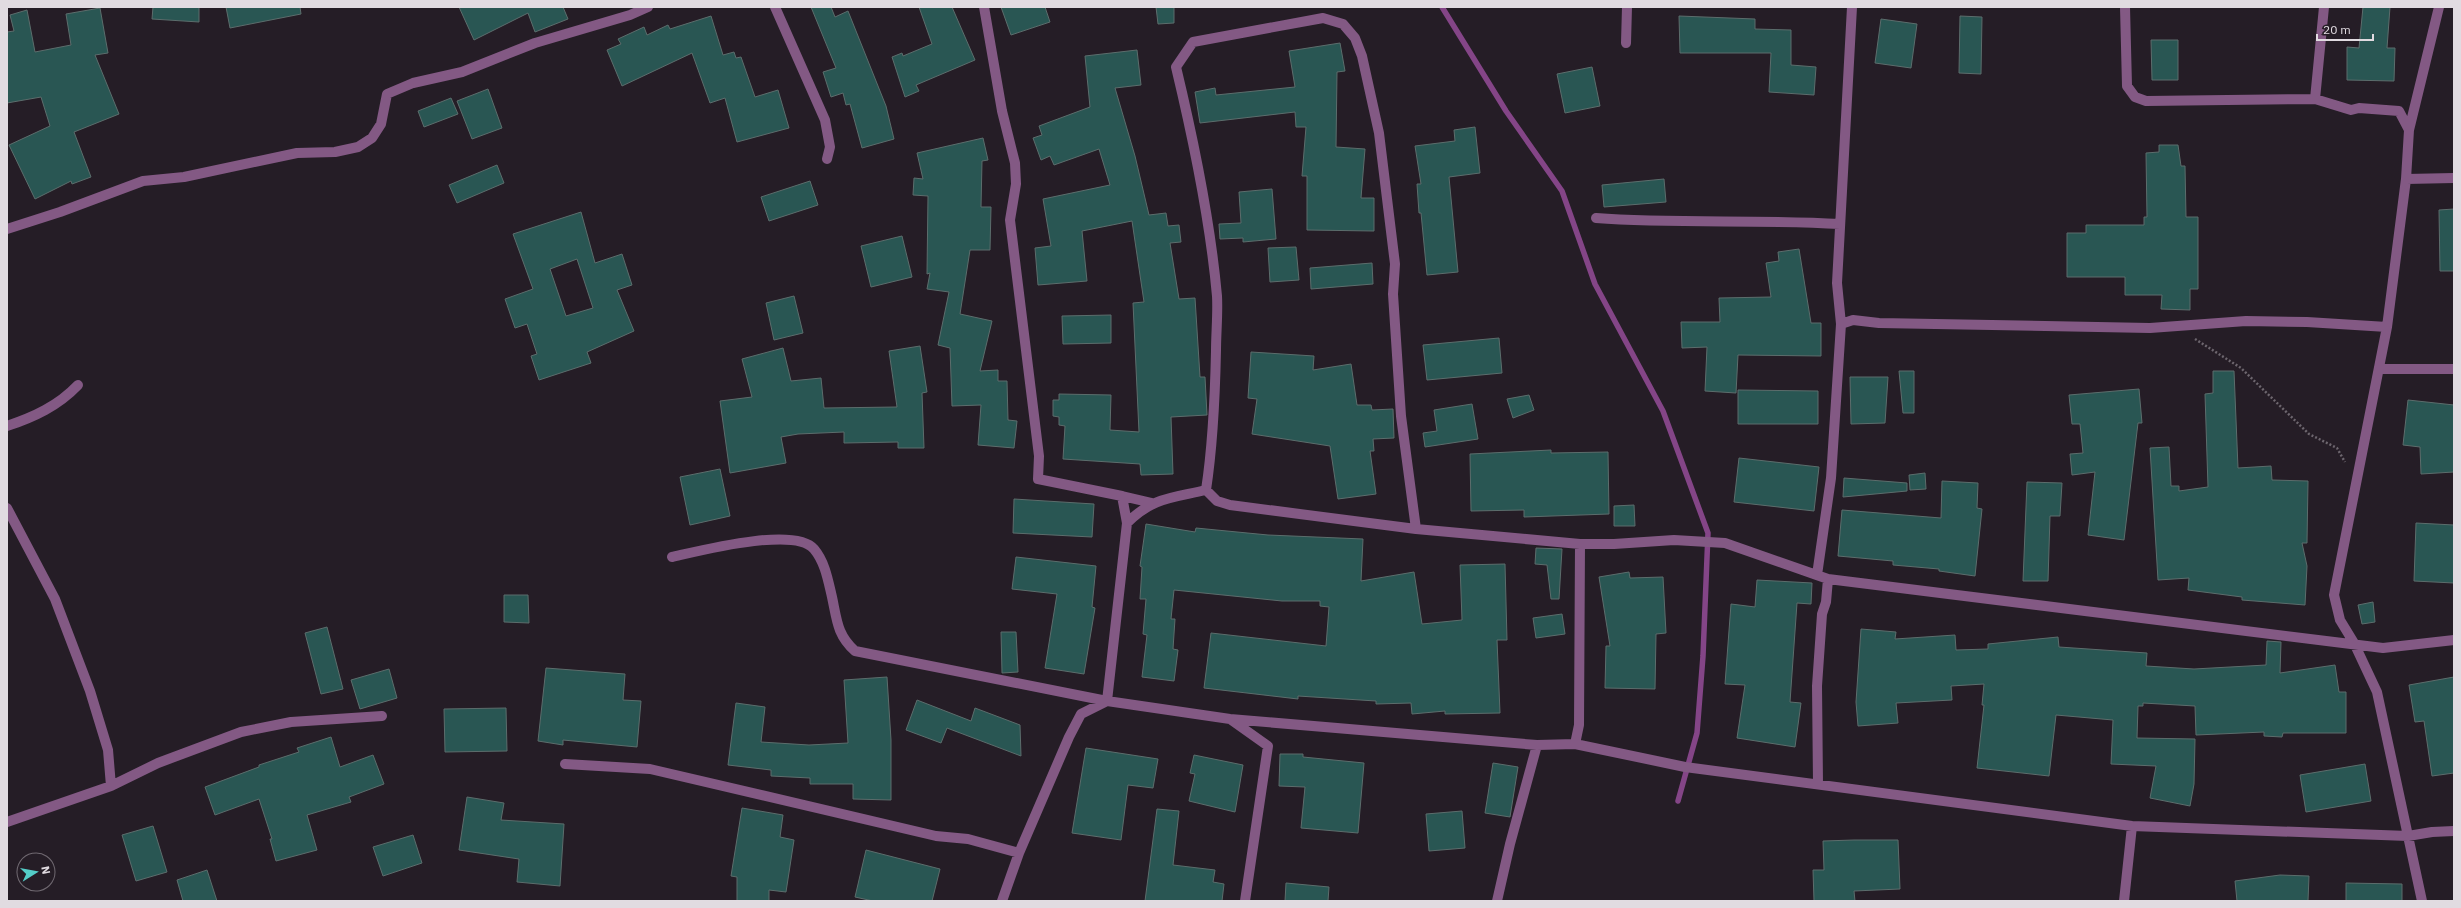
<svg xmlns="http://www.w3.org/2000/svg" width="2461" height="908" font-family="'IBM Plex Sans',sans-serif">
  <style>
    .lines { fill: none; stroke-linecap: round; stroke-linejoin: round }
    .stream { stroke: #844587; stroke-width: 5.5 }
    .building { fill: #295653; stroke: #5c6d6c; fill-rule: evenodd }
    .path { stroke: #6d666e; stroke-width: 2.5; stroke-dasharray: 2 2; stroke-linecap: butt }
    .minor { stroke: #835984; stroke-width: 10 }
  </style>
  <rect width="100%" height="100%" fill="#251d26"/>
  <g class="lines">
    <path class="stream" d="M1442,7l64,104 56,80 33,93 68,127 45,122 -5,123 -6,77 -19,68"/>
  </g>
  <path class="building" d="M153,7h46v15l-47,-3z
    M226,7h74l1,7 -71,14z
    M459,7h104l5,12 -33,13 -7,-19 -54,27z
    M811,7h20l4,10 13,-6 38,95 8,33 -32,9 -12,-44 -4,1 -3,-12 -12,4 -8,-25 13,-4z
    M919,7h33l23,53 -59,25 3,6 -14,6 -13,-40 10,-4 1,3 29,-12z
    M1001,7h44l5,15 -39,13z
    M1156,7h18v16l-16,1z
    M2363,7h27l-3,41h8l-1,33 -47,-1v-33l12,1z
    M100,8l8,45 -13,2 24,59 -45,18 17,45 -19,7 -1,-3 -36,18 -26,-54 41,-19 -9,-29 -34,6v-71l7,-1 -4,-16 17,-5 8,42 36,-7 -5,-31z
    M711,16l12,39 11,-3 2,6 5,-1 14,40 23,-7 11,38 -52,14 -12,-44 -15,5 -18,-50 -70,33 -15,-36 14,-6 -3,-5 26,-12 3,8 21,-10 2,4z
    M1679,16l76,3v10l36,1v35l25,2 -2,28 -45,-3 2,-39h-91z
    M1960,16l22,1 -1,57 -22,-1z
    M1881,19l36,5 -6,44 -36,-5z
    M2151,40h27v40h-26z
    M1340,43l5,28 -8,1 -1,75 29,2 -4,49h13v33l-67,-1v-54h-5l4,-49h-10l-1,-15 -95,11 -5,-31 20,-4 1,7 79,-8 -6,-36z
    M1137,50l4,35 -26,3 20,68 14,59 17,-2 2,13 11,-1 2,17 -11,1 9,56 16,-1 5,79h5l2,38 -36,2 2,57 -32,1 -1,-11 -77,-5 2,-33 -6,-1v-8l-6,-1v-16h6v-6l52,1 -1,35 29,2 -6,-129 11,-1 -12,-81 -50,10 5,50 -49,4 -3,-37 16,-2 -8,-47 67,-14 -11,-36 -45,16 -4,-9 -9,4 -8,-22 9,-3 -3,-9 51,-19 -5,-51z
    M1592,67l8,39 -35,7 -8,-39z
    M488,89l14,39 -30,11 -15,-38z
    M451,98l7,16 -34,13 -6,-16z
    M1475,127l5,46 -31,4 9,95 -31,3 -6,-62h-2l-2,-29h4l-6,-38 40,-5 -1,-11z
    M983,138l5,22 -6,1 -1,46h10l-1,43h-20l-10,64 32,7 -12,50 18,-1v11h9l1,39 9,1 -3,27 -36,-3 3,-40 -29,1 -2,-58 -12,-3 11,-53 -22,-3 3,-16 -3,1 1,-78 -15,-1 1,-17 9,1 -6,-26z
    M2159,145h19l3,21h4l1,51h12v72h-8v21l-29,-1 1,-14h-37v-18h-58v-44h19v-8h58v-8h3l-1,-64 13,-1z
    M497,165l7,18 -47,20 -8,-18z
    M1664,179l2,23 -62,5 -2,-22z
    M810,181l8,24 -49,16 -8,-24z
    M1272,189l4,50 -33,3v-4l-23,1 -1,-15 22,-1 -2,-31z
    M2454,209v62h-14l-1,-61z
    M581,212l14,51 27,-9 10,31 -15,5 17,41 -47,21 4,11 -52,17 -8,-24 6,-2 -10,-30 -12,4 -10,-29 28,-10 -20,-55zM577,259l16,49 -27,8 -16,-47z
    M902,236l10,41 -41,10 -10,-41z
    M1296,247l3,33 -29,2 -2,-34z
    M1799,249l12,74h10v33l-83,-1 -2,38 -31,-2 2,-44 -25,1 -1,-26h39l-1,-24 52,-1 -5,-34 13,-2 -1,-9z
    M1372,263l1,21 -62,5 -1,-21z
    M794,296l9,37 -29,7 -8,-37z
    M1111,315v28l-48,1 -1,-28z
    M1499,338l3,35 -75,7 -4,-35z
    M920,346l7,46 -5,1 2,55h-26v-6l-54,1v-11l-46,2 -17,3 5,26 -56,10 -10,-72 32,-4 -10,-38 41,-11 8,33 30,-3 3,30 73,-1 -8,-56z
    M1251,352l63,4 -1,14 38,-6 6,41h14l1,5 21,-1 1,29 -21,1 1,12h-4l6,43 -38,5 -8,-53 -78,-12 5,-35 -9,-1z
    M1899,371h15v42h-11z
    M2213,371h21l4,97 33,-2 1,14 36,1 -1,62h-5l5,23 -2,39 -63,-5v-3l-54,-7 1,-12 -31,2 -8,-132 19,-1 2,39h8v5l29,-4 -3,-93 8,-1z
    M1850,377h38l-3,46 -34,1z
    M2139,389l3,34h-4l-14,117 -36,-5 7,-63 -23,3 -2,-21 13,-1 -3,-29h-8l-3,-29z
    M1738,390l80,1v33h-80z
    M1529,395l5,15 -21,8 -6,-19z
    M2408,400l46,5v67l-33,2 -1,-27 -17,-2z
    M1472,404l6,35 -53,8 -2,-14 14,-2 -3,-21z
    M1551,450v3l57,-1 1,62 -85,3v-7l-53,1 -1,-57z
    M1739,458l80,9 -5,44 -80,-9z
    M720,469l10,47 -40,9 -10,-48z
    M1925,473l1,16 -16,1 -1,-15z
    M1844,478l63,5v8l-64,6z
    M1942,481l36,2 -1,25 5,1 -7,67 -36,-5v-2l-46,-4v-4l-55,-5 4,-46 99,8z
    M2027,482l35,1 -2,33h-10l-2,65h-25z
    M1014,499l80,5 -2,33 -79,-4z
    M1634,505l1,21h-21v-20z
    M2416,523l38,2v58l-40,-2z
    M1146,524l49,8 1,-4 72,7 95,4 -2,42 53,-9 8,52 40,-4 -2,-55 45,-1 2,76h-10l3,73 -55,1v-3l-33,3 -1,-11 -35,1v-3l-78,-5v3l-94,-11 7,-55 115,13 3,-39 -9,-1v-5h-38l-108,-11 -3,29h4l-2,30 5,1 -4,31 -32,-4 5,-42 -4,-1 3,-35h-6l2,-32 -2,-1z
    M1536,548l26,1 -3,50h-8l-4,-34 -12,-1z
    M1016,557l80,9 -4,41 3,1 -11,66 -39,-6 12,-74 -45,-5z
    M1629,572l1,6 33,-1 3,56 -10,1 -1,55 -50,-1 1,-42h4l-11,-69z
    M1757,580l55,3 -1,21 -14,-1 -7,99 11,1 -6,44 -58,-9 8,-53 -20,-1 6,-80 24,3z
    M504,595h24l1,28 -25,-1z
    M2373,602l2,20 -13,2 -4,-19z
    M1562,614l3,20 -29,4 -3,-20z
    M327,627l16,62 -22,5 -16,-61z
    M1861,629l35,3 -1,7 60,-4 1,15 32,-1v-5l70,-7 1,10 88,6 -1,13 48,3 72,-4 1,-24 14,1 -1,31 55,-8 4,27h7v41h-63l-1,4 -18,-1v-4l-68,3 -1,-29 -52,-3v3h-5l-1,32 58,1 -1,45 -4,22 -40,-8 6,-32 -45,-2 2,-44 -57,-5 -7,61 -72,-8 7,-63h-2l2,-21 -33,2 1,14 -56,3 2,20 -40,3 -2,-24z
    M1001,632h15l2,40 -16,1z
    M546,668l79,6 -2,26 18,1 -4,46 -74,-7v5l-25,-4z
    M389,669l8,29 -37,11 -9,-29z
    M887,677l4,63v60l-38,-1v-15h-43v-6l-39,-2v-6l-43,-5 8,-62 29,4 -4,35 48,3 39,-2 -4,-63z
    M2454,677v96l-22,3 -8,-55 -9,1 -6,-37z
    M917,700l54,21 4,-13 45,17 1,31 -74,-28 -6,15 -35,-13z
    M506,708l1,43 -62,1 -1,-43z
    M331,737l9,30 33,-12 11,29 -35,13 2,5 -44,13 10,35 -41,11 -6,-22h2l-13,-40 -44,16 -10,-28 54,-20v-2l40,-13 -2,-4z
    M1086,748l72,11 -5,29 -25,-3 -7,55 -49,-7z
    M1280,754h23v3l61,6 -6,70 -57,-5 4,-41 -26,-1z
    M1194,755l49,10 -8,47 -46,-11 6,-27 -5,-1z
    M1493,763l25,4 -8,50 -25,-4z
    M2365,764l6,37 -65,11 -6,-37z
    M467,797l37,6 -3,17 63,4 -4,62 -43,-4 2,-23 -60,-9z
    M742,808l41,7 -3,22 14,3 -8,52 -17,-2v11h-32v-24l-6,-1z
    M1157,809l22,2 -6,54 42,5 -2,12 11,2 -2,17h-77z
    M1462,811l3,37 -36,3 -3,-37z
    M153,826l14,46 -31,9 -14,-46z
    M413,835l9,28 -39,13 -10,-29z
    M1854,840h44l2,49 -46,2 1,10h-41l-1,-31h11l-1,-29z
    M866,850l74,19 -8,32h-59l-18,-4z
    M207,870l10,31h-34l-6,-21z
    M2280,875l29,1 -1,25h-71l-2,-20z
    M1286,883l43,4 -1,14h-43z
    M2346,883l56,1v17h-56z"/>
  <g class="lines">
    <path class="path" d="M2195,339l46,29 68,66 28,14 8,14"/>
    <path class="minor" d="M775,7l50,113 5,27 -3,12
      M984,7l18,104 13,52 1,21 -6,36 29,236 -1,23 84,17 5,27 -20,178 -26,13 -12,23 -50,116 -17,48
      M1852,7l-15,276 4,41 12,-4 26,3 271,5 96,-7 61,1 80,5
      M2125,7l2,79 8,11 11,4 169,-2 36,11 8,-2 40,3 10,19
      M1626,43l1,-36
      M2315,99l9,-92
      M2406,179l48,-1
      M1596,218c81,6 163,1 244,6
      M7,229l53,-17 83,-31 41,-4 113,-24 38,-1 23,-5 14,-9 9,-14 6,-30 26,-11 49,-11 73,-29 95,-28 18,-8
      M2379,369h75
      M7,426c27,-9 51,-20 71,-41
      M1206,490l11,11 13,4 186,24 164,15
      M1122,496l30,7
      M7,508l48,91 35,92 18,59 3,36
      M1127,523c26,-26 45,-25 79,-33 7,-46 9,-92 10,-139 0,-18 2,-37 1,-55 -7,-78 -23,-154 -41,-229l17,-25 130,-24 20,6 12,14 7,18 17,77 16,131 -2,30 8,122 15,113
      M672,557c27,-6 123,-31 142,-8 11,13 14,31 18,48 5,23 5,38 23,54l252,50 123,18 307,26 38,-1 4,-19 1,-181h34l60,-4 51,3 103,36 555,69 71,-8
      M1817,575l14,-97 10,-154
      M1230,719l38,27 -23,155
      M1575,744l110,23 447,59 276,10 24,-4 22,-1
      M565,764l85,5 286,67 32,3 51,14
      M1818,783l-1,-97 5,-72 4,-12 2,-23
      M7,822l104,-36 47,-23 83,-31 50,-10 91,-6
      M1497,901l13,-57 27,-99
      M2124,901l8,-75
      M2422,901l-45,-209 -23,-49 -14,-23 -6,-25 53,-268 19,-148 3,-49 30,-123"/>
  </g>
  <rect width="2461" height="908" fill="none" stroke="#e1dbe1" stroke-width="16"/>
  <g transform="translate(36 872) rotate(79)"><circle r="19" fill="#251d26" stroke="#706971"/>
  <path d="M0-3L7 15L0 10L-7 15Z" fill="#54cdc8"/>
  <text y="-6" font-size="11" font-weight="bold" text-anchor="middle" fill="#e1dbe1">N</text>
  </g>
  <path d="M2317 34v6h56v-6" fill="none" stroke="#e1dbe1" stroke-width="2"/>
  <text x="2323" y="34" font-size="12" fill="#e1dbe1" stroke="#251d26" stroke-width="3" paint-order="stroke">20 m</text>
</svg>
